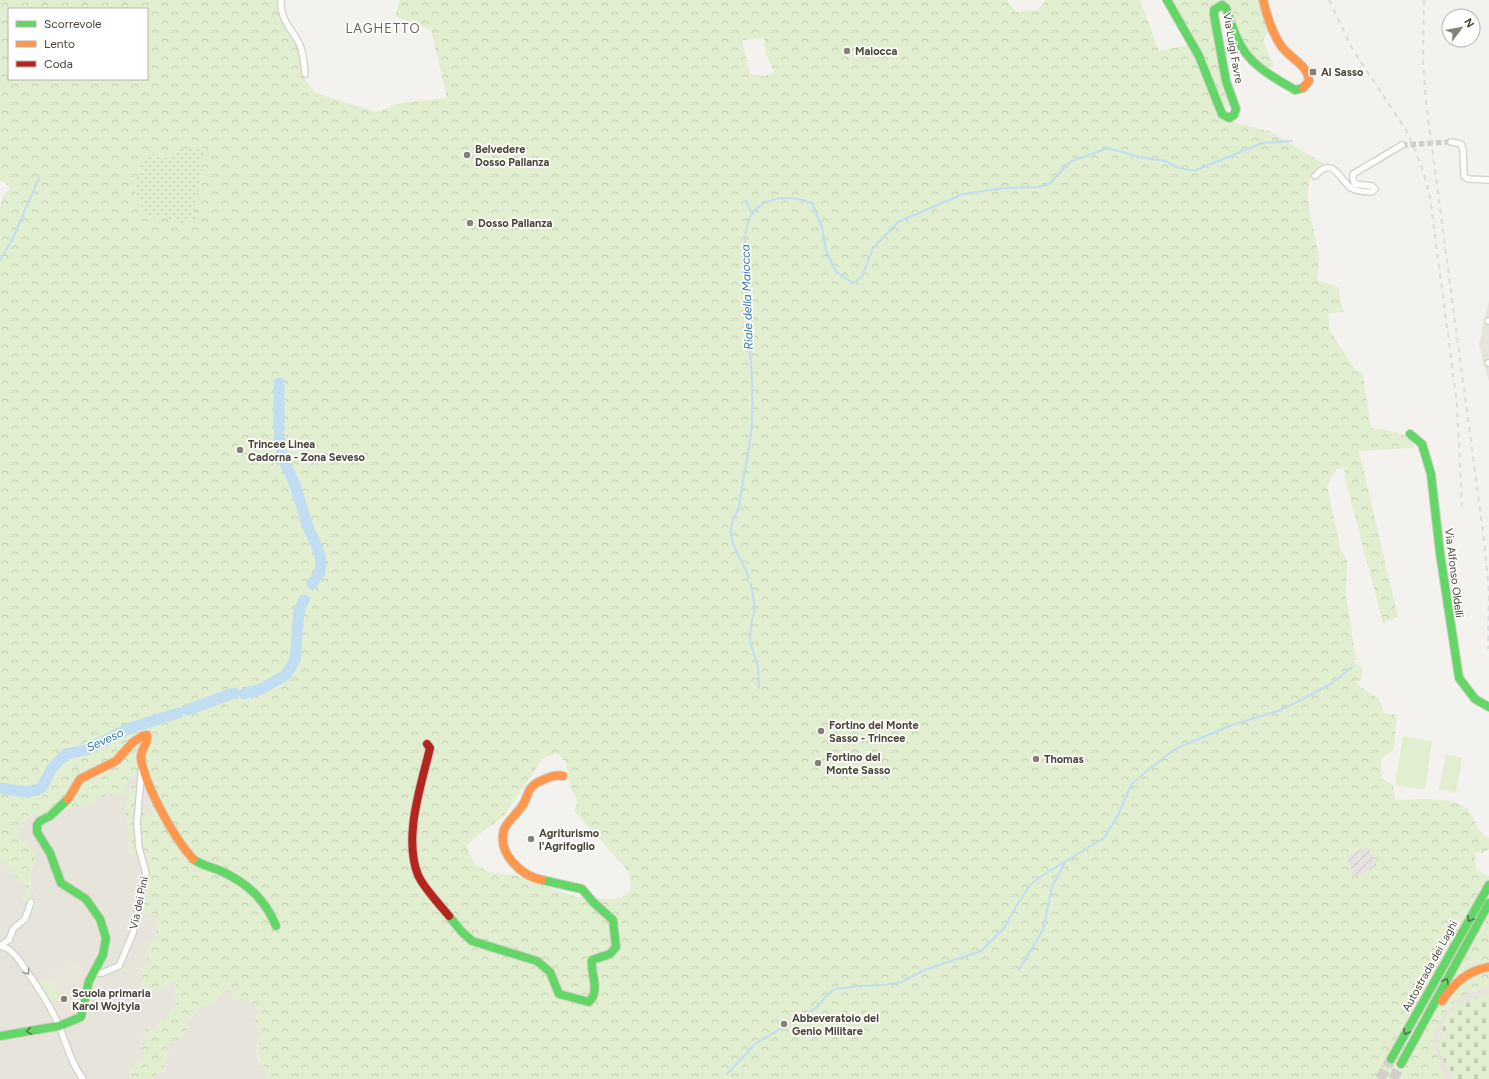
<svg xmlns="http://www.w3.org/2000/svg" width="1489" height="1079" font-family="Figtree,sans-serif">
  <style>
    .residential { fill: #e7e4dc }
    .industrial { fill: url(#industrial-furrows) }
    .education { fill: #eae5da }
    .grass { fill: url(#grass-dots) }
    .forest { fill: url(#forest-crowns); fill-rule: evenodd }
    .cemetery { fill: url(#cemetery-stones) }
    .park { fill: #e1eecf }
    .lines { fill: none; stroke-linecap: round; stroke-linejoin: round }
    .stream { stroke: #c0ddf1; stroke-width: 2 }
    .river { stroke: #c0ddf1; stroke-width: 11 }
    .street-tunnel { stroke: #d2cfca; stroke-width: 5.5; stroke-dasharray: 5.5 3; stroke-linecap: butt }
    .highway-tunnel { stroke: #d2cfca; stroke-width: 10; stroke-dasharray: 10 5; stroke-linecap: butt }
    .street-casing { stroke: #d2d0cb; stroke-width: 8 }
    .fast-casing { stroke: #d3cfc5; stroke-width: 10 }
    .slow-casing { stroke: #d3cfc5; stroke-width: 10 }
    .jam-casing { stroke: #d3cfc5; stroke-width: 10 }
    .street { stroke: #fdfdfc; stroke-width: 5.5 }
    .fast { stroke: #63d668; stroke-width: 8 }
    .slow { stroke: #ff974d; stroke-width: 8 }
    .jam { stroke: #b3261e; stroke-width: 8 }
    .rail { stroke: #dbdbda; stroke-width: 2; stroke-dasharray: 5 5; stroke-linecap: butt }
    .oneway { stroke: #537749 }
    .oneway2 { stroke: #9b9791 }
    .poi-dot { fill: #868178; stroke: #fff; stroke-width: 1.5 }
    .labels { text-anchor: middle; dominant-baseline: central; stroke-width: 3.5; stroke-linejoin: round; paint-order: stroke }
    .street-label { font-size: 11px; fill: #4b4439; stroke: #fff }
    .poi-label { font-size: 11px; font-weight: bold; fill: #4b4439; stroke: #fff; text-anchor: start }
    .water-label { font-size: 12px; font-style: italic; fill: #2e7ab2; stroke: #fff }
    .quarter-label { font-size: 13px; letter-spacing: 1px; fill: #6e6250; stroke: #fff }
  </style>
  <defs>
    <pattern id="industrial-furrows" width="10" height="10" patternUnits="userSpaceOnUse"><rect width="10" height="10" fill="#e6e2de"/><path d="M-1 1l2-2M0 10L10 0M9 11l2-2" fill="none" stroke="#c7c3bf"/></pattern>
    <pattern id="grass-dots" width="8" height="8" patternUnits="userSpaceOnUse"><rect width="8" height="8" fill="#e1eecf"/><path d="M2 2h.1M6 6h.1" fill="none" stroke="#c3cdb2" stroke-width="1.8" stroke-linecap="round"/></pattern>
    <pattern id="forest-crowns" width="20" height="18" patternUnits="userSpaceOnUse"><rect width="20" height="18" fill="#e1eecf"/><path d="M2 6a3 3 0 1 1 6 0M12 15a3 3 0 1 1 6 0" fill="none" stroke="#c3cdb2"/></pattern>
    <pattern id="cemetery-stones" width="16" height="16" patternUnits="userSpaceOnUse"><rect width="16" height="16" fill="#e1eecf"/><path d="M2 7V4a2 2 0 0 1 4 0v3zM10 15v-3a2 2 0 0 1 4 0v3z" fill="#c3cdb2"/></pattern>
  </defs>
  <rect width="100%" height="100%" fill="#f4f2ee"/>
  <path class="residential" d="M1489,300v82l-10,-37z
    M135,774h8l10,40 -11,4 3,-6 -4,-17 -16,18 3,11 1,30 7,-19 13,36 -6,40 15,5 -2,24 -10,12 2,10 6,27 23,-9 -3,17 3,6v5l-6,1 -5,12 -7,1 -6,10 -7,-4 -3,5 4,10 -2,14 -15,14 -1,8h-129v-221h2l15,20 9,7 1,7 5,3v-13l-3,-2 6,-19 -10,-18 -7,-4 -1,-11 10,-11 36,-14 6,7 5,-4 11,-1 40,-20z
    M1489,985v94h-45l-12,-40 8,-19 7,-10 13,-13z
    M230,988l3,11 15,1 7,4 6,9v17l-5,17 1,9 10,19 -2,4h-117l18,-9 -4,-19 5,-6 12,-5 10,-12 -4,-5 15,-15 18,-9 5,-8z"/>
  <path class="industrial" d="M1368,846l10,21 -24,10 -8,-20z"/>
  <path class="education" d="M79,961l8,13 -10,42 -17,7 -22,-42z"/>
  <path class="grass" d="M180,148h24l1,7 -4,9 2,9 -10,35 5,9 -16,10 -16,-10 -12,1 -7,-4 -12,-18 1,-15 6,-22 9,-6 20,6z"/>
  <path class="forest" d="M0,0h279l-1,6 3,13 16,25 4,12 2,20 12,17 61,19 25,-9 46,-5 -16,-68 -36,-14 5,-16h607l9,12 22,-2 8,-10h94l19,51 29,-6 30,68 6,7 45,11 57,34c-36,10 -7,70 -7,96 0,6 -1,13 -2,19l21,7 5,25 -15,2 2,17 25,38 8,5 8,54 25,4 15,6 2,10 -54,3 39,166 -15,6 -38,-145 -1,-12 -8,4 -9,16 14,65 6,9 -1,35 10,65h-6l12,7v11l-6,6 23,15 5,14 13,2 -3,34 -13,10 1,20 11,6 2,15c18,0 57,-4 71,8 9,9 11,25 23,30v11l-6,4 -8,-1 1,17 13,7v109c-36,13 -41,19 -57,54l12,40h-1179l2,-4c-10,-19 -12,-23 -6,-45l-7,-7 2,-8 4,-2c-7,-14 -13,-13 -27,-14l-3,-11 -7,3 -5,8 -18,9 -15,15 4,5 -10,12 -12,5 -4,6 8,3 -7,10 2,6 -18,9h-19l1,-8 15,-14 -4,-9 6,-5 -4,-10 2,-5 8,3 6,-9 7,-1 5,-12 6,-1v-5l-3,-6 3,-17 -14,7 -1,4 -8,-2 -6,6 -8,-1 2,-27 6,-5 -2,-10 4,-12h6l2,-24 -15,-5 2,-11 -4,-6 3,-20 5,-3 -12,-35 -3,21 -5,-3 -1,-30 -3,-11 5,-25 5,-5 4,2 6,27 -2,6 10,-4 -10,-40h-8l-10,11 1,6 -6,7 -7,-7c-9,5 -17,11 -26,14 -8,2 -12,0 -18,5l-9,-1 -20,9 -5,-4 -9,3 -9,11 1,11 18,13 -1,9 -6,18 3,2v14l5,5 -1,5 -5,5 -10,-13 6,-5 -1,-7 -9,-7 -17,-20v-652l2,-8 8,-10 -5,-6 -5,-1zM9,9h138v70h-138zM764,38l1,13 9,21 -9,4 -15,-2 -8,-34zM180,148h24l1,7 -4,9 2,9 -10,35 5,9 -16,10 -16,-10 -12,1 -7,-4 -12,-18 1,-15 6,-22 9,-6 20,6zM557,753l9,10 4,24 5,7 2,9 -3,8 55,61 2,19 -11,7 -12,1 -31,-2 -39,-13 -19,-8 -30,-4 -15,-8 -8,-18 12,-11 26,-19 39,-58zM1368,846l10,21 -24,10 -8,-20z
    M1170,0h90l8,31 -5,10 11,24 -6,4c-27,-19 -31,-38 -44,-67l-9,1 -5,9 22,93 -8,4 -15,-39z"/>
  <path class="cemetery" d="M1489,993v86h-37l-16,-37 5,-2 3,-19 11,-14z"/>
  <path class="park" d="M1403,736l29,5 -7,49 -30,-5z
    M1446,754l16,4 -6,35 -17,-4z
    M50,977l11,22 -11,5 -11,-21z"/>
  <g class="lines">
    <path class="stream" d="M746,201l6,13
      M0,260l12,-20 27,-62
      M749,578c-10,-28 -29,-40 -10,-70 3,-28 12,-61 13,-87 2,-49 -5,-99 -8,-148 0,-15 -1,-46 8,-59 15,-20 40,-18 60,-11l10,24 4,23 10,22 17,11 9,-6 11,-29 25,-26 65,-28 42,-6 33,-1 11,-3 21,-22 38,-14 31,9 26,4 11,6 18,4 68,-28 30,-2
      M751,584l4,24 -4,17 -1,17 8,25 1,21
      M1019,970l24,-40 9,-43 13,-25
      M727,1074l28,-30 61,-36 11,-13 8,-6 24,-3 25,-1 18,-3 22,-12 57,-19 23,-23 13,-23 14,-21 12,-9 61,-37 14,-23 13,-30 18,-16 26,-20 57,-24 46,-14 19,-9 34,-18 21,-17"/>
    <path class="river" d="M279,383v45
      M279,436l3,21 13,28 13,42 9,20 4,13 -1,12 -8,12
      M244,694l17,-5 25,-14 9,-15 4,-49 5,-11
      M187,710l47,-17
      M0,788l25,4 12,-2 5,-3 10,-19 14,-14 20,-4 44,-22 48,-15"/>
    <path class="street-tunnel" d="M1402,145l49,-3"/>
    <path class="highway-tunnel" d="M1380,1079l11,-20
      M1393,1079l8,-15"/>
    <g class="street-casing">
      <path id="street" d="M281,0c-1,20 9,26 18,43 5,10 5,21 6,31
        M1451,142l10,2 2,5 1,27 4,3 21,1
        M1315,176c18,-21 24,3 36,12 5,3 15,4 21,4l3,-3 -3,-3 -17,-2 -2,-5v-5l49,-29
        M1488,321h1
        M1488,363h1
        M0,946c14,3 20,16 28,27 12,17 23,34 31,53 8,19 12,37 24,53
        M0,946l9,-6 4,-11 12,-10 6,-17
        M93,974l9,-1 17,-7 14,-33 13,-60 -7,-25 -2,-25 5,-58"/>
    </g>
    <g class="fast-casing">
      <path id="fast" d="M1167,0l32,56 23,58 7,4 5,-3 2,-6 -10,-28 -12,-66v-5l8,-5 4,3c4,11 7,22 12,32 11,25 35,37 57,50l8,-2
        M1410,434l12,10 9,30 9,79 19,125 16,21 14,8
        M193,859c8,6 18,8 28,12 26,12 44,28 55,55
        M449,916l12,15 11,10 65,20 13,11 9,22 30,8c12,-12 1,-28 3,-42l18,-6 6,-7 -3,-27 -20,-18 -11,-13 -40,-9
        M0,1036l59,-10 22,-9 8,-36 14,-26 3,-17 -6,-19 -14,-20 -25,-16 -11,-30 -13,-21v-7l3,-4 10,-5 18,-17
        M1391,1059l98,-174
        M1401,1064l88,-161"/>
    </g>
    <g class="slow-casing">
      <path id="slow" d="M1263,0c4,16 9,34 19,47 9,12 26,18 27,34l-6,7
        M68,799l12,-20 36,-18 16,-18 10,-7 5,-1c2,9 -7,14 -6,23 4,28 33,80 52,101
        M542,880c-20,-4 -45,-26 -38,-50 3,-9 13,-16 18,-24 4,-5 5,-12 8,-17 6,-8 24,-15 33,-13
        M1442,1001c12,-18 25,-30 47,-34"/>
    </g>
    <g class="jam-casing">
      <path id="jam" d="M427,744l3,4c-9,38 -27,89 -12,127 5,12 22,30 31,41"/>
    </g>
    <use href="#street" class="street"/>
    <use href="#fast" class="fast"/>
    <use href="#slow" class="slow"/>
    <use href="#jam" class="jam"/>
    <path class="rail" d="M1329,0l24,50 53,80 15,35 9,32 27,207 5,103
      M1424,0l-1,61 3,41 58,438 5,51 -1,58"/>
  </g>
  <defs><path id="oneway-chevron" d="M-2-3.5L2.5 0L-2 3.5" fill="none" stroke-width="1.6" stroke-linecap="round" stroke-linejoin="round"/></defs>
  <g class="oneway">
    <use href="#oneway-chevron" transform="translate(1470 919) rotate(120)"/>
    <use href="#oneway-chevron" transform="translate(1446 981) rotate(-61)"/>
    <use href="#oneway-chevron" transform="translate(29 1031) rotate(171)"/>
    <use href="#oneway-chevron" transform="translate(1406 1032) rotate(119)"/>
  </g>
  <use class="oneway2" href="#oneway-chevron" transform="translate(27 972) rotate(56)"/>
  <g class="poi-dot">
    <circle cx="847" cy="51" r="4"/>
    <rect x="1309" y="68" width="8" height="8" rx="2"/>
    <circle cx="467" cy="155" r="4"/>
    <circle cx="470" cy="223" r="4"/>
    <circle cx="240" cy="450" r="4"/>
    <circle cx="821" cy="731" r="4"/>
    <circle cx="1036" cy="759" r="4"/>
    <circle cx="818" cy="763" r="4"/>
    <circle cx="531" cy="839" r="4"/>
    <circle cx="64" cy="999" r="4"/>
    <circle cx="784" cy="1024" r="4"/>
  </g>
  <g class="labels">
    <g class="street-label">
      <text transform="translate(1233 48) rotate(80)">Via Luigi Favre</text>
      <text transform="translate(1454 573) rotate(83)">Via Alfonso Oldelli</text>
      <text transform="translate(139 903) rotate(-78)">Via dei Pini</text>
      <text transform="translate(1430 966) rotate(-61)">Autostrada dei Laghi</text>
    </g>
    <g class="poi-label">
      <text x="855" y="51">Maiocca</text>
      <text x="1321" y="72">Al Sasso</text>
      <text x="475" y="149">Belvedere<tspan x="475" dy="13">Dosso Pallanza</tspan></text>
      <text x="478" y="223">Dosso Pallanza</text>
      <text x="248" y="444">Trincee Linea<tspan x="248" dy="13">Cadorna - Zona Seveso</tspan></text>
      <text x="829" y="725">Fortino del Monte<tspan x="829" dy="13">Sasso - Trincee</tspan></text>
      <text x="826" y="757">Fortino del<tspan x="826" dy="13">Monte Sasso</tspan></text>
      <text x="1044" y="759">Thomas</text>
      <text x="539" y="833">Agriturismo<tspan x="539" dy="13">l'Agrifoglio</tspan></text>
      <text x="72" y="993">Scuola primaria<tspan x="72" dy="13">Karol Wojtyla</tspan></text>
      <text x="792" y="1018">Abbeveratoio del<tspan x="792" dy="13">Genio Militare</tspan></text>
    </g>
    <g class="water-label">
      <text transform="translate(747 297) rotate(-92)">Riale della Maiocca</text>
      <text transform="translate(105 740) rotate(-25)">Seveso</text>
    </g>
    <g class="quarter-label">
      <text x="383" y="28">LAGHETTO</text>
    </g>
  </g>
  <rect x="8" y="8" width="140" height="72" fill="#ffffff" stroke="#b7b4b0"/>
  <rect x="16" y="21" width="20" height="6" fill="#63d668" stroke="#b7b4b0"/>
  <text x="44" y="28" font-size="12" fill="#4b4439">Scorrevole</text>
  <rect x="16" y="41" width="20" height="6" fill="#ff974d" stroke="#b7b4b0"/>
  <text x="44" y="48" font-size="12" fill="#4b4439">Lento</text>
  <rect x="16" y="61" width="20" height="6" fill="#b3261e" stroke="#b7b4b0"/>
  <text x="44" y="68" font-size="12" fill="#4b4439">Coda</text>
  <g transform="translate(1461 28) rotate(58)"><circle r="19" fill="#ffffff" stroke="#b7b4b0"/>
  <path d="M0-3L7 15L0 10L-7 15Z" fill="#868178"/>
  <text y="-6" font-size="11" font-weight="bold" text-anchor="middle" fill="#4b4439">N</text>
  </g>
</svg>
